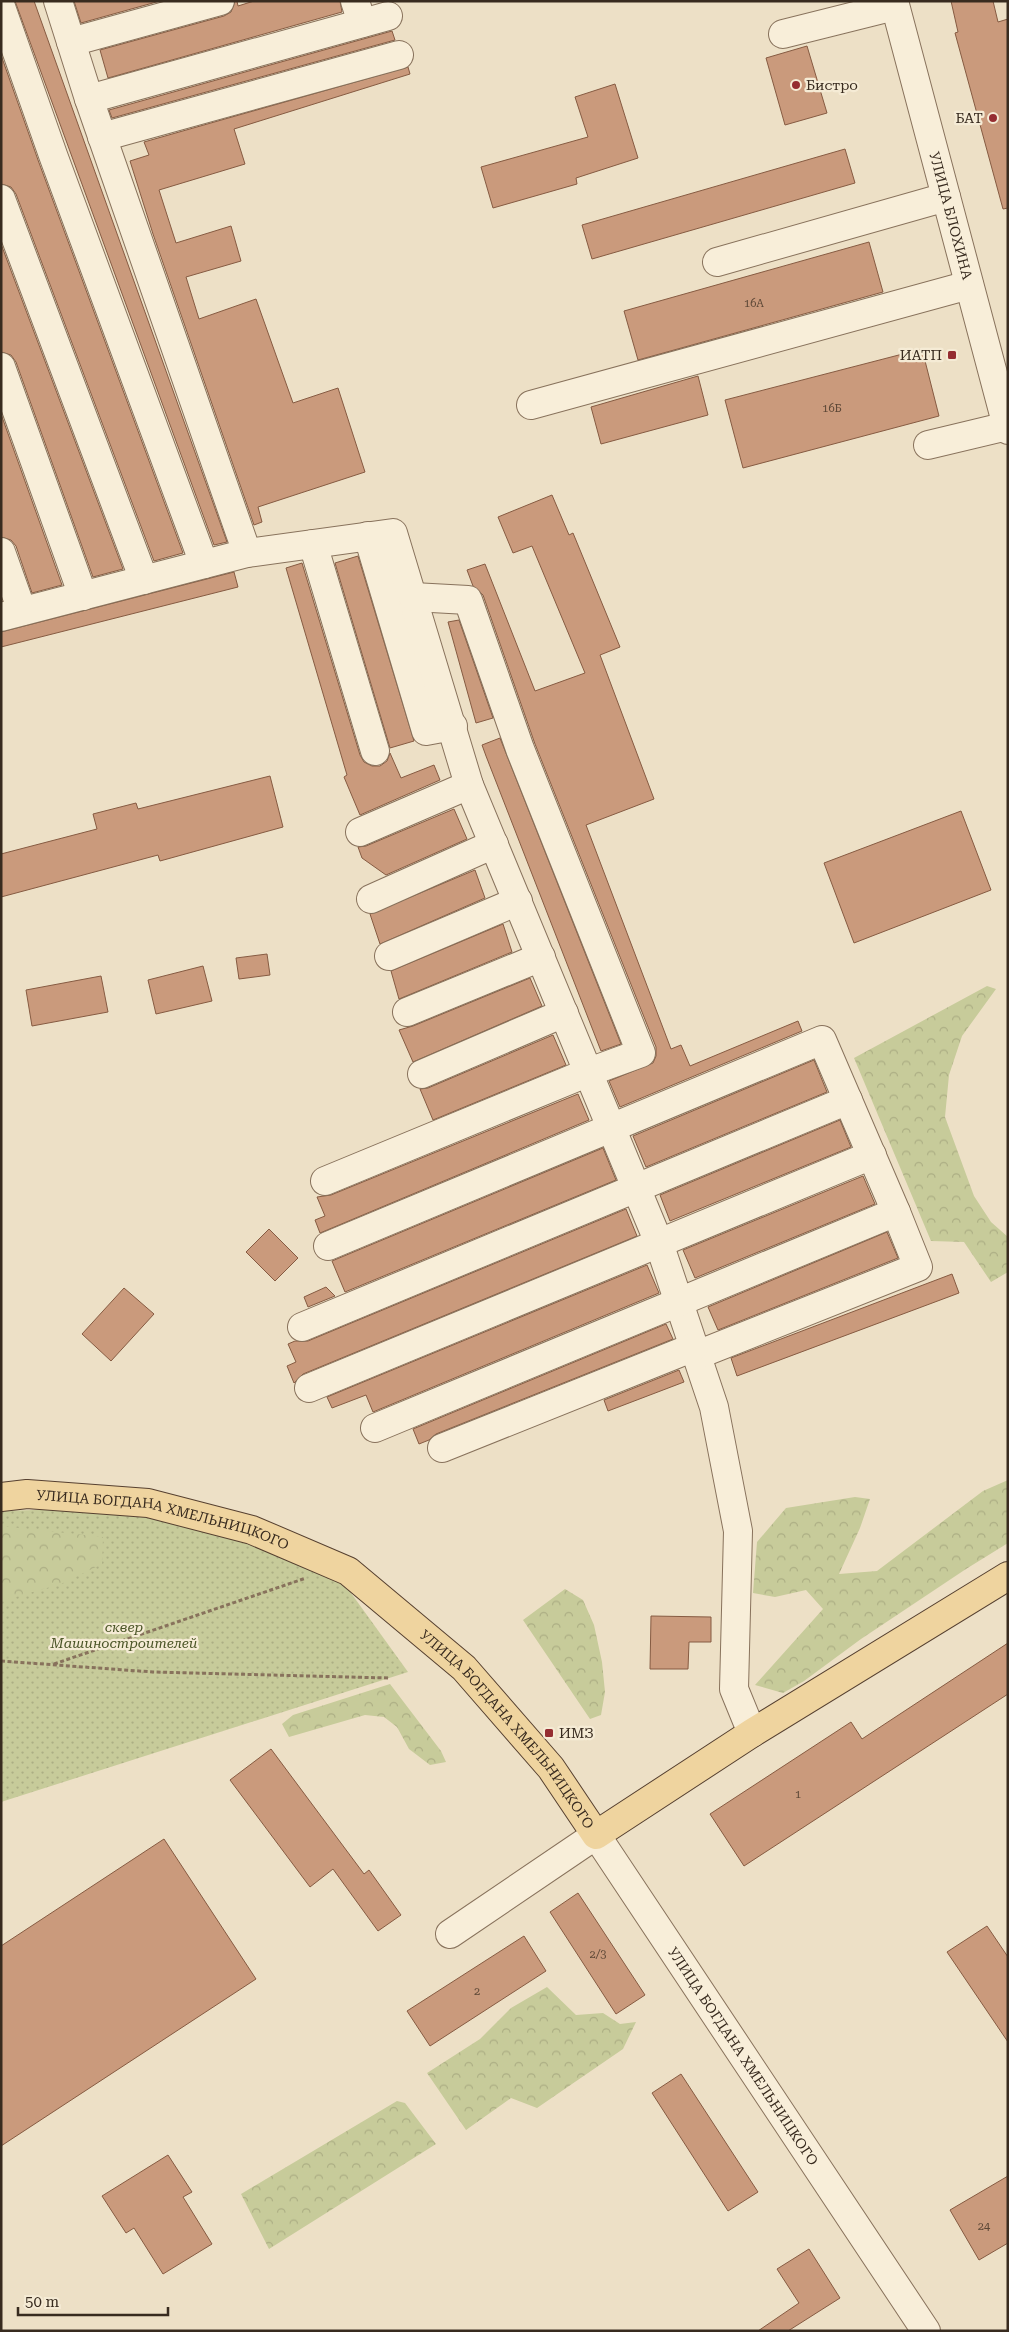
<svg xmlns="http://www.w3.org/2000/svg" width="1009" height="2332" font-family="'Roboto Serif',serif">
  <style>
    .grass { fill: url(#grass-dots) }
    .forest { fill: url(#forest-crowns) }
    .building { fill: #ca9a7c; stroke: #865b42 }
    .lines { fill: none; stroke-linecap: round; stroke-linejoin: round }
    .minor-casing { stroke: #88725c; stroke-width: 30 }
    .major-casing { stroke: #564030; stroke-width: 30 }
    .path { stroke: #88725c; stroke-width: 3; stroke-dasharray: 4 2.5; stroke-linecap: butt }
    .minor { stroke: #f8eed9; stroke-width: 28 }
    .major { stroke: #efd49f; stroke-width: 28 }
    .poi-dot { fill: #952d31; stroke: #f5ebd5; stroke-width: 2 }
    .labels { text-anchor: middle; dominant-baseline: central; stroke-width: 4.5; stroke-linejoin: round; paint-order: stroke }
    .number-label { font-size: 11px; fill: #5c4736 }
    .poi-label { font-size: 14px; fill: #382b1f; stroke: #f5ebd5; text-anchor: start }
    .street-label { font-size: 14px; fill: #382b1f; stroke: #f5ebd5 }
    .park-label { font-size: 14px; font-style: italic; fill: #4a5426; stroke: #f5ebd5 }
  </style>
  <defs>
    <pattern id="grass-dots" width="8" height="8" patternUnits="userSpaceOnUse" patternTransform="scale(1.25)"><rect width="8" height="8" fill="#c7cb9a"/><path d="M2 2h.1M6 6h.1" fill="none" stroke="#acae84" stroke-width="1.8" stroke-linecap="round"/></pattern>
    <pattern id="forest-crowns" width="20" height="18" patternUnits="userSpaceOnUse" patternTransform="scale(1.25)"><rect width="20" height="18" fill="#c7cb9a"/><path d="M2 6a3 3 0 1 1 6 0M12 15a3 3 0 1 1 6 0" fill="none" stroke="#acae84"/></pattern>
  </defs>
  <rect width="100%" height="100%" fill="#ede0c6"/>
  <path class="grass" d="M101,1508l91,14 146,53 70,97 -407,130v-291z"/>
  <path class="forest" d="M987,986l9,3 -34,47 -13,39 -4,42 29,79 17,26 17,15v35l-17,10 -27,-40 -33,-1 -77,-183z
    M1008,1480v63l-42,26 -105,70 -57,42 -21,12 -28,-8 68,-76 -17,-19 -31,7 -22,-4 4,-51 29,-34 69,-11 15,2 -10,29 -21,46 38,-3 106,-80z
    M1,1526l102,11 -1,27 -41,20 -60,17z
    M565,1589l18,11 11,25 8,37 3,30 -4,23 -11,4 -67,-99z
    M390,1684l51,67 5,11 -16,3 -21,-16 -12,-22 -13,-10 -19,-2 -76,22 -7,-13 11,-9z
    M547,1987l29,28 27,-2 17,11 16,-2 -13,27 -86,59 -26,-10 -45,32 -39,-57 53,-34 31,-31z
    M397,2101l8,2 31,41 -167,105 -28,-55z"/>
  <path class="building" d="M15,1h19l193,541 -13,3z
    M74,1h86l-79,22z
    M235,1h2l1,5 16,-5h86l2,11 -234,66 -8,-28 124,-34 7,-4z
    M951,1h42l5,21 10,-3v189l-5,1 -48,-176 3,-1z
    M392,31l3,9 -283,78 -3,-8z
    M807,46l20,67 -42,12 -19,-67z
    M1,55l37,105 145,393 -29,8 -138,-367 -5,-7 -10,-3z
    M408,67l2,7 -176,55 11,35 -86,26 17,53 55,-17 10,35 -55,16 13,42 57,-20 37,104 45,-15 27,84 -107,35 4,15 -8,3 -101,-291 -23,-73 19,-6 -5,-13z
    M615,84l23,74 -62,20 1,6 -84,24 -12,-41 107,-30 -13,-40z
    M845,149l10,34 -263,76 -10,-34z
    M869,242l14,50 -245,68 -14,-49z
    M1,244l122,325 -30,8 -77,-215 -5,-7 -10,-3z
    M922,349l17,67 -196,52 -18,-68z
    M698,376l10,39 -107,29 -10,-37z
    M1,414l61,171 -30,8 -16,-47 -5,-6 -10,-3z
    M552,495l17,40 4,-2 47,114 -20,8 54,144 -68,26 85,224 10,-4 9,21 108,-45 4,10 -182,76 -11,-26 44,-18 3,-7v-9l-121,-303 -52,-149 -10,-9 -6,-16 18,-6 50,127 50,-18 -53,-127 -19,7 -15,-36z
    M358,556l56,185 -24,7 -55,-185z
    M302,563l58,192 4,7 8,4h8l7,-5 3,-8 11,25 33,-13 6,15 -80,35 -16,-38 3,-2 -61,-207z
    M234,572l4,15 -237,60v-15z
    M459,620l34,98 -17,5 -28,-101z
    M500,738l121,306 -20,7 -115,-295 -4,-11z
    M270,776l13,51 -123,34 -2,-6 -157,42v-43l96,-25 -4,-15 43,-11 2,6z
    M454,809l13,30 -81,36 -24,-17 -4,-11 8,-1z
    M961,811l30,79 -137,53 -30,-80z
    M475,870l10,28 -105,46 -10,-30z
    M503,924l9,28 -113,47 -8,-28z
    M267,954l3,21 -31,4 -3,-21z
    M203,966l9,35 -56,13 -8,-34z
    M101,976l7,36 -76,14 -6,-36z
    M530,978l12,28 -129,56 -14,-32 14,-4z
    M553,1035l13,30 -133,55 -13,-31 8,-1z
    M814,1060l13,32 -181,75 -13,-31z
    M578,1094l11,26 -269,113 -5,-13 10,-4 -8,-19 14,-2z
    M840,1120l11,27 -181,74 -10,-26z
    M603,1148l13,32 -271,112 -13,-31z
    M863,1176l12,28 -180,74 -12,-28z
    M626,1209l11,27 -334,138 -9,9 -7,-17 9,-4 -8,-18 7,-3h13z
    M269,1229l29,29 -23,23 -29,-29z
    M887,1232l11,26 -180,72 -10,-23z
    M647,1265l12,28 -286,119 -7,-17 -34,13 -5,-11z
    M952,1274l7,19 -222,83 -6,-18z
    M326,1287l9,9 -27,11 -4,-10z
    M124,1288l30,26 -43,47 -29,-27z
    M666,1324l7,15 -237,95 -7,6 -10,4 -6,-15z
    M679,1370l5,12 -76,29 -4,-11z
    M651,1616l60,1v25h-22l-1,27h-38z
    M1008,1643v51l-264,172 -34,-52 141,-92 11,17z
    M271,1749l93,125 5,-4 32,45 -23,16 -45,-62 -23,18 -80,-107z
    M164,1839l92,140 -255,167v-200z
    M578,1893l67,102 -29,19 -66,-102z
    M987,1926l21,31v85l-61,-90z
    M524,1936l22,35 -116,75 -23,-35z
    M681,2074l77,118 -30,19 -76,-118z
    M168,2155l24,37 -9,5 29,47 -49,30 -29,-46 -8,5 -24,-37z
    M1008,2176v67l-29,17 -29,-50z
    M809,2249l31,49 -52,33h-30l41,-28 -22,-34z"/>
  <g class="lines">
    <g class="minor-casing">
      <g id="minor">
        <path d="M58,1l31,98 158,454"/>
        <path d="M355,1l7,22"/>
        <path id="s1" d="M894,1l114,429"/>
        <path d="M1,7l52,148 151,409"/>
        <path d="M783,34l112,-28"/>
        <path d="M71,42l149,-41"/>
        <path d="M89,99l299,-83"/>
        <path d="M102,137l297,-82"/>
        <path d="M1,199l143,381"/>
        <path d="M717,262l229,-65"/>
        <path d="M1,367l82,229"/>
        <path d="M531,405l438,-120"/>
        <path d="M928,445l79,-19"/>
        <path d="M368,536l58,195 27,-5"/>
        <path d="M313,544l62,207"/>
        <path d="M1,552l21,59"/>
        <path d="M1,617l246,-64 146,-20 76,252 190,458 55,164 24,124 -4,158 18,44"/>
        <path d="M360,832l109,-47"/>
        <path d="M371,899l123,-55"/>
        <path d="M389,956l129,-55"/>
        <path d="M407,1012l134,-55"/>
        <path d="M422,1074l142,-61"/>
        <path d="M325,1181l264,-109 52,-19 -121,-304 -52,-149 -55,-3"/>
        <path d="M328,1246l494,-206 74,172"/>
        <path d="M302,1327l546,-227"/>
        <path d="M309,1388l563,-233"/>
        <path d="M375,1428l521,-216 22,55 -221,88"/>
        <path d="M442,1448l252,-101"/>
        <path id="s2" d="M450,1934l146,-99 330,496"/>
      </g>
    </g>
    <g class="major-casing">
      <g id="major">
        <path id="s3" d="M1,1497l26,-3 121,9 104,27 96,41 116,97 87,100 45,67 156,-102 256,-157"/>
      </g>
    </g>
    <path class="path" d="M1,1661l152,11 236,6
      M54,1664l252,-86"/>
    <use href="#minor" class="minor"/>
    <use href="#major" class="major"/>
  </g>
  <g class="poi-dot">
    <circle cx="796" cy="85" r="5"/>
    <circle cx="993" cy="118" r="5"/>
    <rect x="947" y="350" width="10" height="10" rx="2.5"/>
    <rect x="544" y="1728" width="10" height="10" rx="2.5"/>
  </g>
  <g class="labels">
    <g class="number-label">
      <text x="754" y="303">16А</text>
      <text x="832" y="408">16Б</text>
      <text x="798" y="1794">1</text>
      <text x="598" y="1954">2/3</text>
      <text x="477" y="1991">2</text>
      <text x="984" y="2226">24</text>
    </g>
    <g class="poi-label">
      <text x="806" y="85">Бистро</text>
      <text x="983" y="118" text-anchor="end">БАТ</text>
      <text x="942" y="355" text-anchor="end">ИАТП</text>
      <text x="559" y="1733">ИМЗ</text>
    </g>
    <g class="street-label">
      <text stroke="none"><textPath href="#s1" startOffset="222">УЛИЦА БЛОХИНА</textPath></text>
      <text stroke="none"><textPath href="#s3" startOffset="165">УЛИЦА БОГДАНА ХМЕЛЬНИЦКОГО</textPath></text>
      <text stroke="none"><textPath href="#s3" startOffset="585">УЛИЦА БОГДАНА ХМЕЛЬНИЦКОГО</textPath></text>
      <text stroke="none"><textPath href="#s2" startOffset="442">УЛИЦА БОГДАНА ХМЕЛЬНИЦКОГО</textPath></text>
    </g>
    <g class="park-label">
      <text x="124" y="1627">сквер<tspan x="124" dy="16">Машиностроителей</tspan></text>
    </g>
  </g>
  <rect width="1009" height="2332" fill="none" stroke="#382b1f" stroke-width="5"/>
  <path d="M18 2307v8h150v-8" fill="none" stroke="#382b1f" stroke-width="2.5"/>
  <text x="25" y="2307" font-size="15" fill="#382b1f" stroke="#f5ebd5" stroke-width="4" paint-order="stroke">50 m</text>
</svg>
